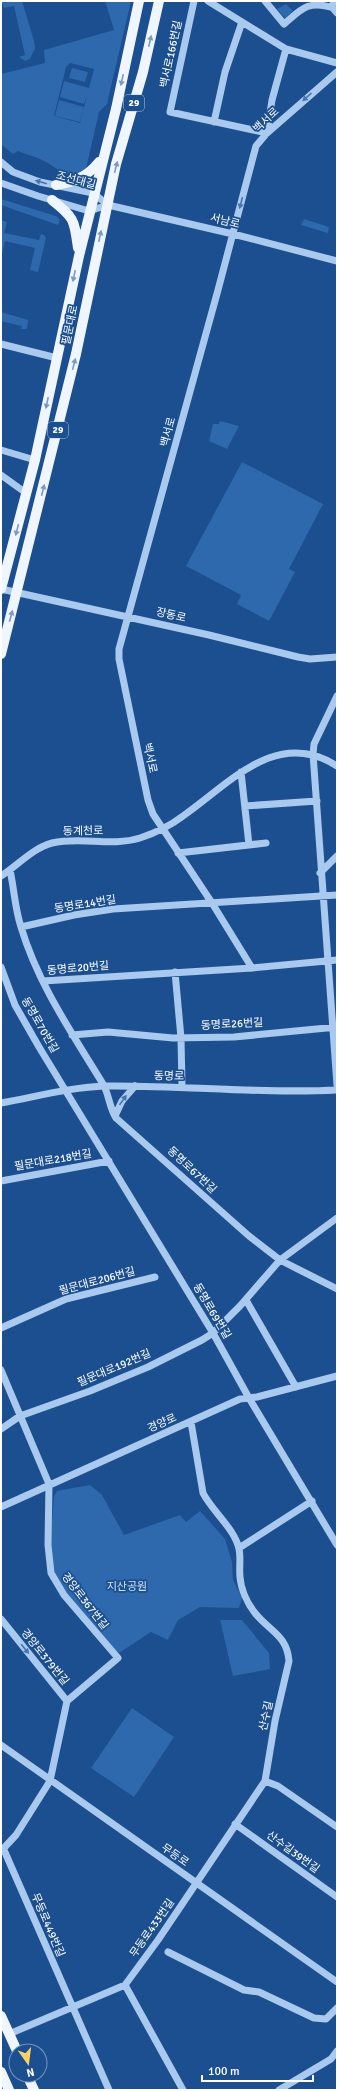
<svg xmlns="http://www.w3.org/2000/svg" width="338" height="2091" font-family="Signika,'Noto Sans KR',sans-serif">
  <style>
    .green { fill: #2e69ad; fill-rule: evenodd }
    .lines { fill: none; stroke-linecap: round; stroke-linejoin: round }
    .minor { stroke: #a9c9ee; stroke-width: 7 }
    .major { stroke: #f0f6ff; stroke-width: 10 }
    .oneway { fill: #7b9ac1 }
    .oneway2 { fill: #4674ac }
    .labels { text-anchor: middle; dominant-baseline: central; stroke-width: 3.5; stroke-linejoin: round; paint-order: stroke }
    .shield { fill: #1b4f8f; stroke: #bbcadd; stroke-width: 1 }
    .shield-label { font-size: 10px; font-weight: bold; fill: #fff }
    .street-label { font-size: 11px; fill: #fff; stroke: #1b4f8f }
    .park-label { font-size: 11px; fill: #cfe3fa; stroke: #1b4f8f }
  </style>
  <rect width="100%" height="100%" fill="#1b4f8f"/>
  <path class="green" d="M1,1h21l12,40 1,7 -5,11 -5,2 -6,-4 6,-2 -11,-49 -10,2z
    M105,1h26l-24,103 -8,8 -13,57 -10,7c-17,-2 -19,-9 -34,-16 -7,-4 -16,-5 -24,-9l-5,3 -12,-10v-70l44,-11 -1,-13 70,-20zM70,63l24,6 -5,19 -25,-7 -4,16 24,7 3,-8 -7,27 -26,-7 12,-49z
    M286,4l7,7 -8,7 -8,-9z
    M72,68l16,4 -3,10 -16,-4z
    M59,100l25,7 -4,15 -25,-6z
    M1,199l55,17 4,4 -2,5 -57,-20z
    M304,219l25,8 -1,6 -27,-8z
    M1,220l6,2 -3,11 35,7 2,-6 3,1 2,3 -8,34 -8,-2 5,-22 -30,-7 -4,17z
    M1,312l27,8 -1,9h-6l1,-3 -21,-5z
    M220,421l19,5 -12,23 -18,-8 4,-17h6z
    M242,462l81,42 -34,65 6,3 -26,49 -32,-17 4,-9 -55,-29z
    M90,1485l12,10 22,40 56,-20 6,7 14,-11 25,28 7,23 1,18 9,18 -3,10 -39,-1 -22,13 -10,20 -17,-8 -32,21c-23,-20 -66,-66 -69,-97 -1,-19 3,-40 4,-59l3,-6z
    M220,1620h22l27,33 1,16 -37,7z
    M132,1708l42,29 -40,60 -43,-29z"/>
  <g class="lines">
    <path class="minor" d="M194,1l-24,111 97,21 5,-33 14,-51
      M208,1l78,48 51,14
      M265,1l19,23c16,-13 23,-24 46,-17l7,-6
      M331,6l6,7
      M214,122l11,-50 17,-50
      M1,162l12,10 27,10 53,11 15,12 125,29 104,27
      M1,183l37,13 51,15 19,-6
      M1,344l56,14
      M1,450l34,10
      M1,475l25,18
      M1,589l208,46 89,22 12,2 27,-2
      M337,696l-23,48 -1,10 24,331
      M241,772l8,73
      M245,806l72,-5
      M178,853l88,-10
      M10,870c4,18 5,39 11,57 17,57 51,106 82,157 6,10 6,23 13,34l133,118 31,24 57,29
      M320,873l17,-17
      M1,876c17,-11 32,-28 51,-33 29,-7 59,4 88,-5 15,-5 30,-12 43,-22 46,-32 94,-89 154,-50
      M21,927l53,-12 39,-6 224,-14
      M1,967l14,38 24,42 174,286 36,65 88,147
      M252,968l-40,-65 -59,-89 -5,-14 -29,-141v-10l99,-359 38,-144 11,-13 70,-61
      M175,972l6,66 1,49
      M43,981l209,-13 85,-8
      M72,1035l36,-3 65,6 61,-1 103,-10
      M1,1103c34,-6 70,-16 105,-17 77,-1 154,8 231,4
      M115,1116l7,-15 13,-15
      M1,1181l108,-20
      M246,1300l50,87
      M1,1328l65,-29 89,-22
      M1,1370l48,114 -1,61 3,28 13,22 54,63 -51,43
      M1,1429l19,-13 70,-25 58,-24 54,-27 11,-7 27,-27 40,-46 57,-42
      M1,1507l239,-108 17,-2 80,-21
      M239,1548l73,-47
      M1,1619l66,82
      M1,1745l336,237
      M265,1781l13,5 59,41
      M235,1824l102,73
      M4,1850l105,240
      M1,1851l15,-16 34,-54 17,-80
      M168,1952l76,38 15,2 55,26 12,1 11,-11
      M125,1985l58,105
      M9,2034l116,-49 33,-45 107,-159 10,-60 14,-60c-2,-26 -20,-30 -34,-48 -8,-10 -14,-24 -15,-36 -1,-9 1,-19 -1,-28 -4,-20 -27,-38 -36,-56l-12,-71
      M279,2090l52,-31 6,-8"/>
    <path class="major" d="M56,185c18,-3 31,-8 43,-23
      M52,200c23,18 22,20 26,48
      M1,589l34,-129 44,-204 37,-147 23,-108
      M1,654l75,-300 40,-190 27,-92 16,-71
      M1,2016l16,35
      M1,2072l8,18
      M27,2075l7,15"/>
  </g>
  <defs><path id="oneway-solid" d="M-6-.8H1V-3.2L6.5 0L1 3.2V.8H-6Z"/></defs>
  <g class="oneway">
    <use href="#oneway-solid" transform="translate(150 41) rotate(-77)"/>
    <use href="#oneway-solid" transform="translate(122 80) rotate(102)"/>
    <use href="#oneway-solid" transform="translate(116 167) rotate(-76)"/>
    <use href="#oneway-solid" transform="translate(100 236) rotate(-78)"/>
    <use href="#oneway-solid" transform="translate(74 276) rotate(102)"/>
    <use href="#oneway-solid" transform="translate(74 364) rotate(-76)"/>
    <use href="#oneway-solid" transform="translate(47 403) rotate(102)"/>
    <use href="#oneway-solid" transform="translate(43 490) rotate(-76)"/>
    <use href="#oneway-solid" transform="translate(17 530) rotate(104)"/>
    <use href="#oneway-solid" transform="translate(11 616) rotate(-75)"/>
  </g>
  <g class="oneway2">
    <use href="#oneway-solid" transform="translate(307 97) rotate(138)"/>
    <use href="#oneway-solid" transform="translate(41 182) rotate(-164)"/>
    <use href="#oneway-solid" transform="translate(241 203) rotate(104)"/>
    <use href="#oneway-solid" transform="translate(123 1100) rotate(-54)"/>
    <use href="#oneway-solid" transform="translate(25 1649) rotate(51)"/>
  </g>
  <g class="labels">
    <g class="shield">
      <rect x="124" y="95" width="20" height="16" rx="3"/>
      <rect x="48" y="422" width="20" height="16" rx="3"/>
    </g>
    <g class="shield-label">
      <text x="134" y="103">29</text>
      <text x="58" y="430">29</text>
    </g>
    <g class="street-label">
      <text transform="translate(171 54) rotate(-78)">백서로166번길</text>
      <text transform="translate(266 120) rotate(-43)">백서로</text>
      <text transform="translate(76 180) rotate(15)">조선대길</text>
      <text transform="translate(225 221) rotate(14)">서남로</text>
      <text transform="translate(70 325) rotate(-78)">필문대로</text>
      <text transform="translate(168 432) rotate(-75)">백서로</text>
      <text transform="translate(171 615) rotate(13)">장동로</text>
      <text transform="translate(150 758) rotate(78)">백서로</text>
      <text transform="translate(83 831) rotate(-1)">동계천로</text>
      <text transform="translate(85 904) rotate(-9)">동명로14번길</text>
      <text transform="translate(78 968) rotate(-5)">동명로20번길</text>
      <text transform="translate(232 1024) rotate(-3)">동명로26번길</text>
      <text transform="translate(40 1025) rotate(60)">동명로70번길</text>
      <text transform="translate(169 1076) rotate(1)">동명로</text>
      <text transform="translate(53 1160) rotate(-10)">필문대로218번길</text>
      <text transform="translate(192 1170) rotate(43)">동명로67번길</text>
      <text transform="translate(97 1281) rotate(-15)">필문대로206번길</text>
      <text transform="translate(212 1311) rotate(59)">동명로69번길</text>
      <text transform="translate(114 1368) rotate(-23)">필문대로192번길</text>
      <text transform="translate(162 1423) rotate(-24)">경양로</text>
      <text transform="translate(85 1601) rotate(52)">경양로367번길</text>
      <text transform="translate(45 1657) rotate(51)">경양로379번길</text>
      <text transform="translate(266 1716) rotate(-77)">산수길</text>
      <text transform="translate(293 1852) rotate(36)">산수길39번길</text>
      <text transform="translate(175 1855) rotate(35)">무등로</text>
      <text transform="translate(48 1925) rotate(67)">무등로449번길</text>
      <text transform="translate(152 1928) rotate(-55)">무등로433번길</text>
    </g>
    <g class="park-label">
      <text x="127" y="1586">지산공원</text>
    </g>
  </g>
  <rect width="338" height="2091" fill="none" stroke="#ffffff" stroke-width="4"/>
  <g transform="translate(28 2063) rotate(166)"><circle r="19" fill="#1b4f8f" stroke="#7695bc"/>
  <path d="M0-3L7 15L0 10L-7 15Z" fill="#ffd166"/>
  <text y="-6" font-size="11" font-weight="bold" text-anchor="middle" fill="#ffffff">N</text>
  </g>
  <path d="M202 2075v6h111v-6" fill="none" stroke="#ffffff" stroke-width="2"/>
  <text x="208" y="2075" font-size="12" fill="#ffffff" stroke="#1b4f8f" stroke-width="3" paint-order="stroke">100 m</text>
</svg>
